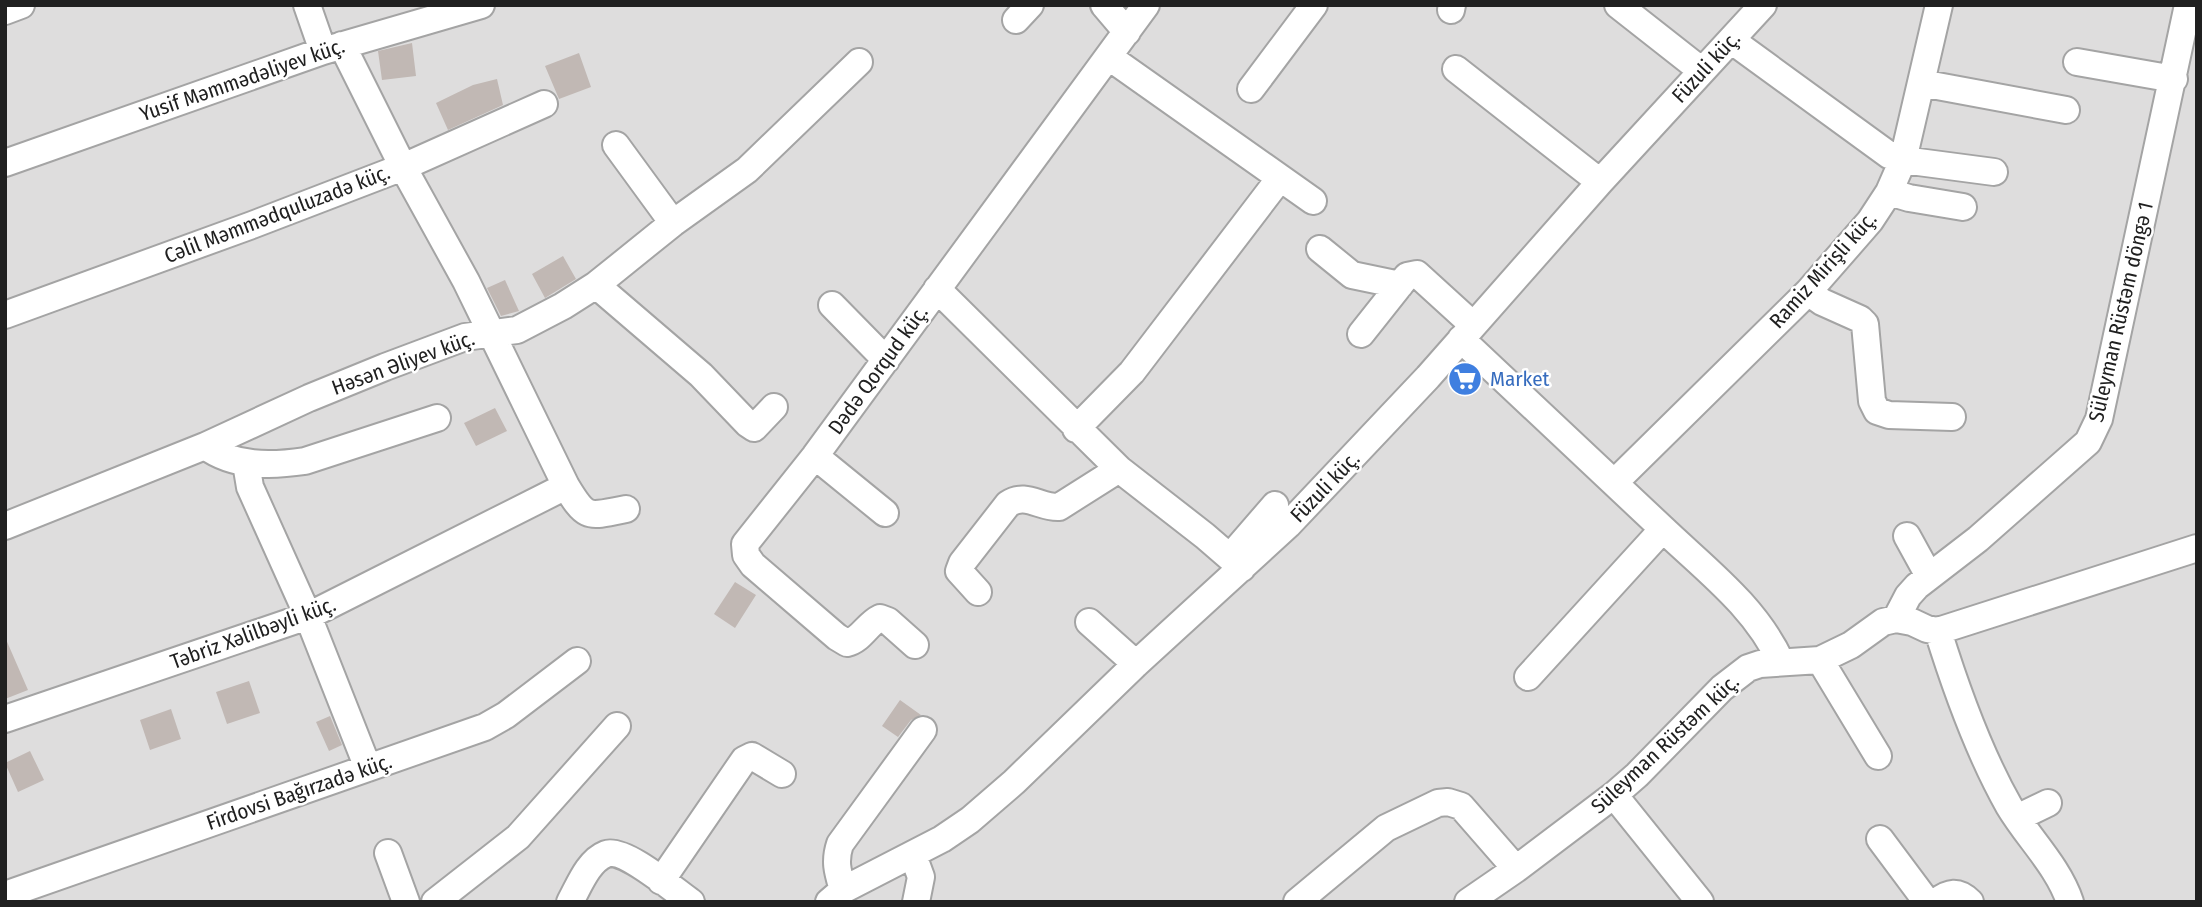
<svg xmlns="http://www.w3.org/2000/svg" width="2202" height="907" font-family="'Fira Sans Condensed',sans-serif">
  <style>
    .residential { fill: #dedddd }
    .building { fill: #c1b8b4 }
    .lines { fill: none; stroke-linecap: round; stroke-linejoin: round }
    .minor-casing { stroke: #a4a4a4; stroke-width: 30 }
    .minor { stroke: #fff; stroke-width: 26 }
    .labels { text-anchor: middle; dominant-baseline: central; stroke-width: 5; stroke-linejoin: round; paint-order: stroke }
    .street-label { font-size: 21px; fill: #202020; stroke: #fff }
    .shop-label { font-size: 21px; fill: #366cbe; stroke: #fff; text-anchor: start }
  </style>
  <rect width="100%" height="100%" fill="#f0ece8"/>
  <path class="residential" d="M5,5h2192v897h-2192z"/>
  <path class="building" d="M412,43l4,33 -34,4 -4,-29z
    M579,53l12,34 -32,12 -14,-33z
    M497,79l6,26 -55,25 -12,-27 37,-18z
    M563,256l13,23 -31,19 -13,-24z
    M505,280l14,31 -18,5 -14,-28z
    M495,408l12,23 -31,15 -12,-23z
    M735,582l21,13 -21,33 -21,-14z
    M5,637l23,53 -23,9z
    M249,681l11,32 -33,11 -11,-32z
    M900,700l21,15 -10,5 -13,17 -16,-11z
    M171,709l10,30 -31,11 -10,-30z
    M330,716l12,29 -13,6 -13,-29z
    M30,751l14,29 -26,12 -13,-29z"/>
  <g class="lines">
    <g class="minor-casing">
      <path id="minor" d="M307,5l16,46
        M1104,5l23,27
        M1618,5l84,66
        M1451,10l1,-5
        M5,11l16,-6
        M1016,20l14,-15
        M1731,40l158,115 14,5 91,12
        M342,45l61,122 63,114 100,205c21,35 22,30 60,23
        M1109,57l204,144
        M2077,62l97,17
        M1456,69l144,113
        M1921,83l145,27
        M1251,89l63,-84
        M616,145l57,78
        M5,163l318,-112 158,-46
        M1889,192l20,6 54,9
        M1320,249l32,26 48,10
        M596,285l105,90 47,49 6,4 20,-21
        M937,289l182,180 86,67 37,32
        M1808,292l14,10 38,17 5,5 7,77 5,10 12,4 63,2
        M832,305l54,55
        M5,315l247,-90 151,-58 141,-63
        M1361,334l46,-58 10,-2 56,51
        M1461,339c67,63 134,126 201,189 44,42 93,78 119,134
        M1076,429l56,-57 148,-194
        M205,446c29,21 66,20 100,15l132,-43
        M815,456l70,57
        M246,463l4,24 58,129 60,152
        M1615,482l193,-190 62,-71 19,-29 14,-32 36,-155
        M5,526l200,-80 104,-48 76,-31 80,-30 52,-7 46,-24 33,-21 77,-62 74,-53 112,-108
        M1907,536l22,40
        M1230,557l45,-52
        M978,592l-19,-21 3,-8 46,-59c18,-12 32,4 51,3l60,-38
        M1896,619l12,-23 9,-10 61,-47 110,-97 11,-23 89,-414
        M1089,622l47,42
        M1938,631c18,58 41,122 71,175 19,32 49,60 61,96
        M915,645l-27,-24 -8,-3c-13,6 -19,22 -33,25l-10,-6 -84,-72 -7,-10 -1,-11 70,-88 331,-451
        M1820,660l58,96
        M1528,677l135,-148
        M5,719l303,-103 258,-130
        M1614,795l86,107
        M2017,818l31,-15
        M1880,839l47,63
        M388,853l18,49
        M913,855l8,22 -5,25
        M661,881l83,-121 8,-4 30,18
        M843,890c-5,-17 -9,-28 -3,-46l83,-114
        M5,895l480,-168 21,-12 71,-54
        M435,902l83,-65 99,-111
        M570,902c9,-16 18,-41 36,-48 18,-7 69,37 85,48
        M829,902l14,-12 99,-51 28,-19 44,-38 122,-118 152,-139 140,-148 172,-195 163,-177
        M1297,902l89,-74 52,-25 10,-1 13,4 55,63
        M1468,902l48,-33 98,-74 23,-20 85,-87 26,-20 12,-4 60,-4 31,-15 32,-23 13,-3 16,3 15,7 11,2 259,-83
        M1936,902c13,-10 22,-12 34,0"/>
    </g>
    <use href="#minor" class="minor"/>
  </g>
  <defs>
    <g id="supermarket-disc" transform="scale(1.75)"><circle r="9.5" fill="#3f7fe0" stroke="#fff"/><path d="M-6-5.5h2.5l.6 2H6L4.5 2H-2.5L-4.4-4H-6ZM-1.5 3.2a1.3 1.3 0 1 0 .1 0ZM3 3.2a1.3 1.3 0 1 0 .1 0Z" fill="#fff"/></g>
  </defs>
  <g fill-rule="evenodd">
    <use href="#supermarket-disc" x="1465" y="379"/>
  </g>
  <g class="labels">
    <g class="street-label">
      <text transform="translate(1706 67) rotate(-47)">Füzuli küç.</text>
      <text transform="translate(242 80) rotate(-19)">Yusif Məmmədəliyev küç.</text>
      <text transform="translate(277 214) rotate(-21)">Cəlil Məmmədquluzadə küç.</text>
      <text transform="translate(1823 270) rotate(-48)">Ramiz Mirişli küç.</text>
      <text transform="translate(2121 312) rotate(-77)">Süleyman Rüstəm döngə 1</text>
      <text transform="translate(403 363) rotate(-20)">Həsən Əliyev küç.</text>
      <text transform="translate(878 370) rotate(-54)">Dədə Qorqud küç.</text>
      <text transform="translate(1325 487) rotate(-46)">Füzuli küç.</text>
      <text transform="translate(253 633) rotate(-20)">Təbriz Xəlilbəyli küç.</text>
      <text transform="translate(1665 744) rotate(-43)">Süleyman Rüstəm küç.</text>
      <text transform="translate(299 792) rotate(-19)">Firdovsi Bağırzadə küç.</text>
    </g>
    <g class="shop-label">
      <text x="1490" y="379">Market</text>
    </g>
  </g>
  <rect width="2202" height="907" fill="none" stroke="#202020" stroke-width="14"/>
</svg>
